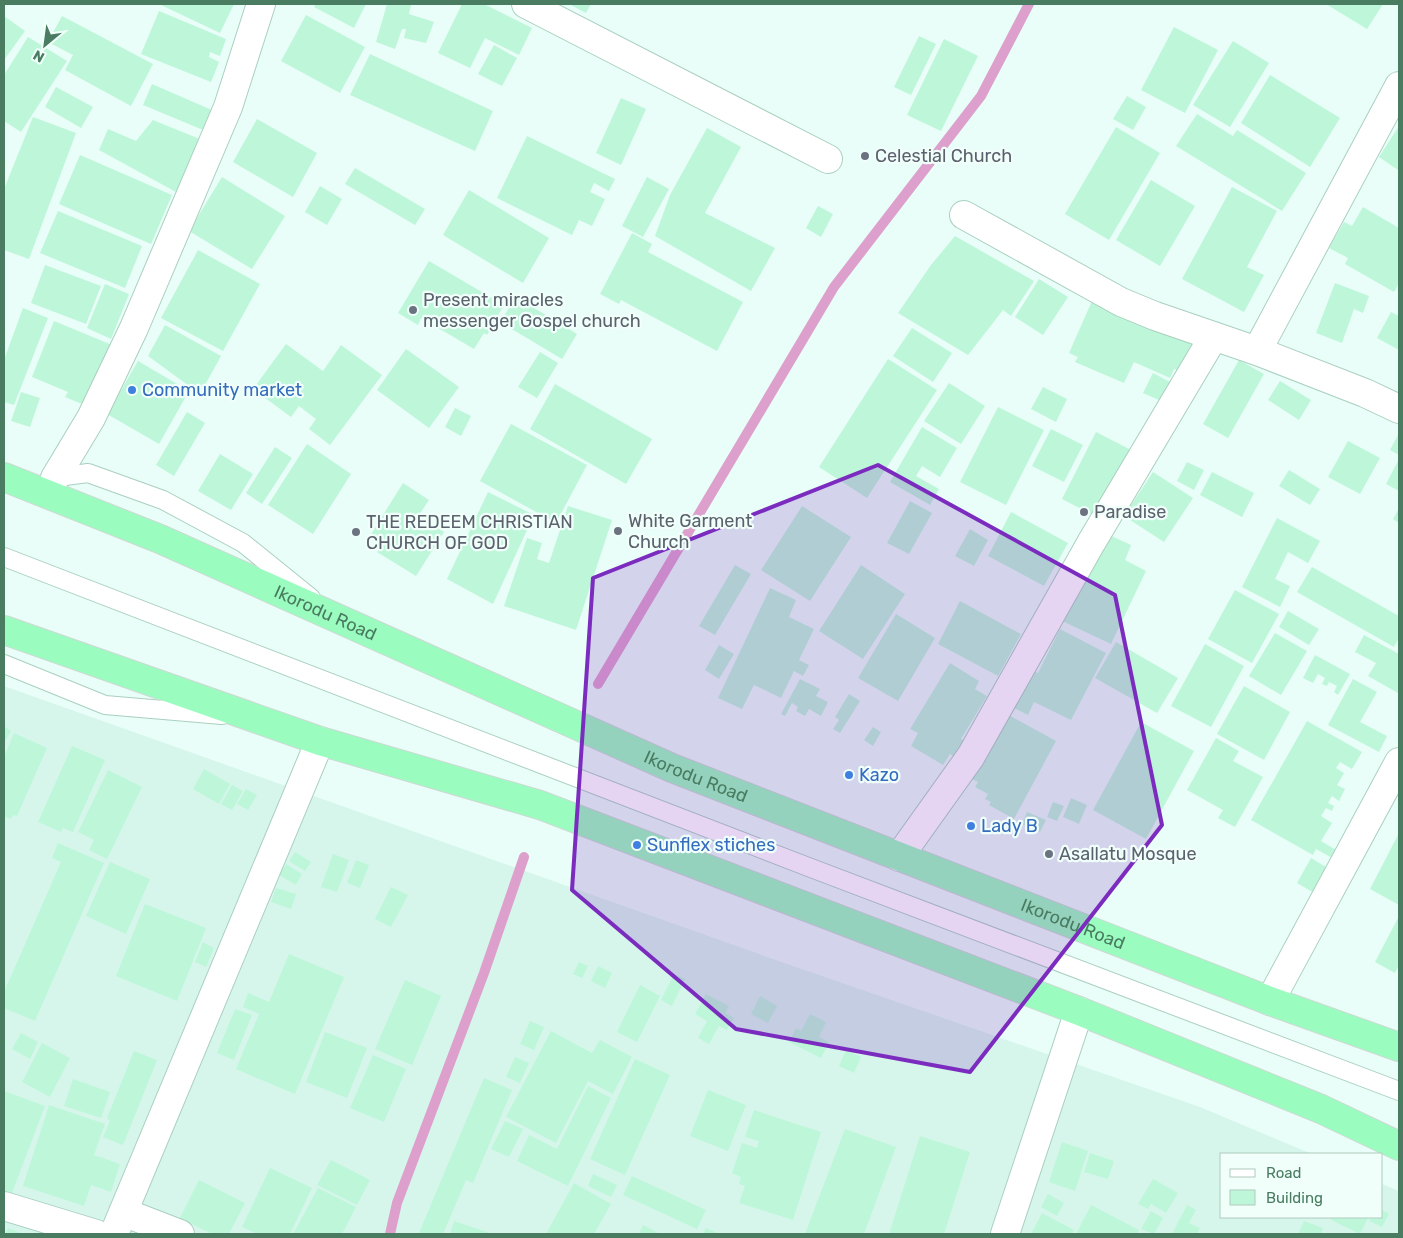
<svg xmlns="http://www.w3.org/2000/svg" width="1403" height="1238" font-family="Rubik,sans-serif">
  <style>
    .residential { fill: #d6f6eb }
    .lines { fill: none; stroke-linecap: round; stroke-linejoin: round }
    .stream { stroke: #dda0cd; stroke-width: 10 }
    .building { fill: #bef6da }
    .lane-casing { stroke: #a9d0bf; stroke-width: 20 }
    .street-casing { stroke: #a9d0bf; stroke-width: 30 }
    .highway-casing { stroke: #ccdad3; stroke-width: 30 }
    .lane { stroke: #fff; stroke-width: 18 }
    .street { stroke: #fff; stroke-width: 28 }
    .highway { stroke: #9bfcbf; stroke-width: 28 }
    .marked { fill: #7b2cbf; fill-opacity: 0.2; stroke: #7b2cbf; stroke-width: 4; stroke-linejoin: round }
    .worship-dot { fill: #6b7280; stroke: #f1fffb; stroke-width: 2 }
    .shop-dot { fill: #3f7fe0; stroke: #f1fffb; stroke-width: 2 }
    .labels { text-anchor: middle; dominant-baseline: central; stroke-width: 4.5; stroke-linejoin: round; paint-order: stroke }
    .worship-label { font-size: 18px; fill: #5b616d; stroke: #f1fffb; text-anchor: start }
    .shop-label { font-size: 18px; fill: #366cbe; stroke: #f1fffb; text-anchor: start }
    .street-label { font-size: 18px; fill: #497c61; stroke: #f1fffb }
  </style>
  <rect width="100%" height="100%" fill="#e9fef8"/>
  <path class="residential" d="M4,686l766,272 430,149 112,47h-90v63h160v-33l17,7v43h-1395z"/>
  <g class="lines">
    <path class="stream" d="M598,684l236,-397 147,-191 48,-92
      M390,1234l7,-31 87,-230 40,-116"/>
  </g>
  <path class="building" d="M159,4h75l-14,29z
    M316,4h50l-12,24 -40,-21z
    M387,4l24,1 -2,9 25,8 -8,21 -22,-5 2,-9h-4l-7,20 -19,-7z
    M462,4h22l48,24 -13,27 -34,-17 -15,30 -32,-15z
    M569,4h22l-5,9z
    M1326,4h57l-16,25z
    M159,11l67,28 -6,17 -10,-4 -1,5 10,5 -8,20 -70,-28z
    M306,15l59,32 -25,46 -59,-32z
    M4,16l21,15 -21,29z
    M62,16l91,48 -22,42 -66,-36 8,-15 -25,-13z
    M1174,27l44,23 -33,63 -44,-23z
    M919,36l17,8 -25,51 -17,-8z
    M28,37l39,24 -46,71 -17,-11v-46z
    M944,39l34,17 -37,75 -34,-16z
    M1233,41l36,22 -39,64 -37,-22z
    M494,45l23,13 -15,28 -24,-12z
    M370,54l123,57 -18,40 -125,-56z
    M1270,75l70,43 -30,49 -69,-44z
    M152,84l62,27 -6,21 -65,-27z
    M56,87l37,20 -12,21 -36,-21z
    M1127,96l19,11 -13,23 -20,-11z
    M621,98l25,11 -25,56 -25,-12z
    M1197,114l36,22 4,-6 69,43 -24,38 -106,-65z
    M33,117l43,16 -47,126 -25,-9v-61z
    M257,119l60,34 -24,44 -60,-35z
    M153,120l49,20 -26,52 -77,-42 9,-21 28,12z
    M1399,126v42l-1,2 -19,-13z
    M1116,127l44,26 -51,87 -44,-26z
    M707,128l34,19 -36,66 70,35 -24,43 -96,-55 15,-41z
    M527,136l88,43 -6,12 -15,-8 -4,9 15,7 -13,27 -13,-6 -7,15 -75,-37z
    M80,155l92,40 -21,49 -92,-40z
    M355,168l70,41 -10,16 -70,-41z
    M222,177l63,39 -33,53 -63,-38z
    M647,177l22,12 -26,48 -21,-11z
    M1151,180l44,26 -35,60 -44,-26z
    M320,186l22,13 -15,26 -22,-13z
    M1232,187l45,24 -30,56 17,8 -20,37 -62,-33z
    M469,190l80,48 -26,45 -80,-48z
    M818,206l15,8 -12,23 -15,-9z
    M1363,207l36,21v55l-5,9 -49,-28 3,-6 -19,-10 15,-26 8,4z
    M58,211l84,35 -17,42 -85,-35z
    M632,233l20,11 -4,8 95,50 -26,49 -96,-51 -2,4 -19,-10z
    M955,236l79,45 -23,35 -8,-6 -35,45 -70,-42 33,-48z
    M198,250l62,34 -37,67 -62,-33z
    M429,261l75,44 -17,30 -3,-2 -10,16 -53,-31 -3,7 -20,-12z
    M45,265l56,21 -15,38 -55,-21z
    M1039,279l29,18 -25,38 -28,-18z
    M1335,283l34,13 -6,17 -9,-4 -12,34 -26,-10z
    M105,284l24,10 -18,45 -24,-11z
    M516,297l61,37 -15,25 -62,-37z
    M1092,301l107,46 -12,27 -13,-5 -4,9 -36,-16 -10,21 -49,-21 3,-5 -9,-4z
    M23,308l25,10 -34,87 -10,-3v-42z
    M1391,312l8,4v34l-22,-12z
    M54,321l58,24 -25,61 -22,-9 3,-5 -36,-15z
    M165,325l56,31 -21,38 -52,-38z
    M912,328l40,25 -19,29 -40,-26z
    M286,344l37,27 18,-26 41,30 -52,70 -21,-16 7,-10 -17,-13 -8,11 -38,-28z
    M406,349l53,38 -30,41 -52,-38z
    M540,352l18,11 -21,35 -19,-11z
    M888,359l49,31 -70,108 -48,-31z
    M1239,360l25,14 -36,64 -25,-14z
    M138,361l51,30 -30,53 -52,-30z
    M1153,373l17,9 -9,19 -18,-8z
    M1280,381l31,19 -12,20 -31,-20z
    M949,383l36,23 -24,38 -37,-23z
    M555,384l97,55 -26,45 -96,-55z
    M1043,387l24,12 -11,23 -25,-13z
    M21,392l19,6 -10,29 -19,-6z
    M998,407l46,23 -38,75 -46,-23z
    M455,408l16,8 -10,20 -16,-9z
    M187,412l18,11 -31,53 -18,-11z
    M511,424l76,41 -31,58 -76,-42z
    M922,427l35,21 -17,29 -18,-11 -6,10 23,13 -9,16 -40,-23z
    M1051,429l32,16 -19,37 -32,-16z
    M1096,432l41,21 -34,67 -41,-21z
    M1399,433v22l-9,-5z
    M1348,441l32,17 -20,36 -32,-17z
    M307,444l44,30 -38,60 -45,-29z
    M275,447l17,11 -30,46 -16,-11z
    M220,454l33,20 -22,36 -33,-19z
    M1399,459v32l-13,-7z
    M1187,462l17,8 -10,20 -17,-9z
    M1289,470l31,19 -10,16 -31,-19z
    M1153,472l40,26 -29,44 -40,-26z
    M1212,472l42,21 -12,24 -42,-22z
    M403,483l26,17 -10,15 25,17 -28,44 -39,-24 5,-8 -12,-8z
    M488,492l46,23 -41,89 -46,-25z
    M910,501l22,12 -23,41 -22,-11z
    M568,506l44,14 -36,110 -72,-24 23,-68 15,5 -5,16 12,4z
    M802,506l49,31 -41,64 -49,-31z
    M1399,508v15l-6,-4z
    M1011,512l57,31 -24,43 -56,-30z
    M1277,518l43,23 -12,22 -20,-11 -13,27 15,7 -10,21 -38,-20z
    M970,529l18,11 -14,26 -19,-10z
    M1105,533l26,12 -6,15 21,11 -35,73 -49,-23z
    M735,565l16,9 -36,61 -16,-9z
    M861,565l44,29 -42,65 -44,-28z
    M1312,567l87,49v22l-5,9 -97,-55z
    M770,588l26,12 -7,17 25,12 -15,31 10,5 -6,11 -9,-5 -13,27 -27,-13 -12,24 -24,-11z
    M1235,590l44,24 -27,49 -44,-24z
    M960,601l61,33 -23,42 -60,-32z
    M1288,611l31,18 -10,16 -30,-18z
    M896,614l39,24 -37,63 -40,-23z
    M1060,629l46,24 -35,67 -37,-18 -6,13 -18,-9 19,-37 9,4z
    M1275,633l32,18 -26,44 -32,-19z
    M1364,635l35,19v36l-1,3 -30,-17 8,-13 -21,-11z
    M1116,642l62,36 -21,35 -62,-35z
    M1205,644l39,22 -33,61 -40,-21z
    M719,645l15,9 -15,25 -14,-9z
    M1315,655l35,19 -12,21 -4,-3 3,-6 -8,-4 -2,4 -5,-2 3,-6 -7,-4 -5,9 -10,-5z
    M950,663l29,18 -4,8 12,7 -26,43 10,5 -10,17 -11,-7 -7,11 -32,-19 7,-13 -8,-4z
    M800,679l20,10 -4,7 12,6 -7,14 -12,-7 -4,7 -9,-5 2,-4 -6,-4 -7,13 -4,-2z
    M1353,679l24,13 -17,30 27,14 -8,16 -51,-27z
    M1244,686l46,26 -26,48 -47,-26z
    M849,694l11,7 -20,32 -7,-4 6,-9 -4,-3z
    M1005,713l51,28 -42,78 -25,-14 2,-3 -6,-3 3,-5 -13,-7 3,-5 -8,-4z
    M1307,721l55,31 -10,17 -12,-7 -4,6 8,5 -7,12 8,4 -6,12 -7,-5 -4,7 6,3 -2,5 -6,-3 -5,8 11,7 -11,18 17,10 -4,8 -18,-10 -3,6 -62,-35z
    M1141,722l53,29 -48,88 -53,-29z
    M4,726l7,5 -7,12z
    M873,727l8,5 -8,14 -9,-6z
    M14,733l33,15 -30,68 -4,-1 -2,4 -7,-3v-59z
    M1216,738l23,13 -6,10 30,16 -28,50 -17,-9 5,-8 -36,-20z
    M72,746l33,14 -32,72 -10,-4 -2,4 -23,-10z
    M204,769l26,15 -11,20 -26,-15z
    M108,770l34,17 -35,72 -18,-9 5,-10 -16,-8z
    M232,785l11,6 -11,19 -11,-6z
    M246,789l11,6 -9,15 -11,-6z
    M1071,798l16,7 -8,19 -16,-7z
    M1053,802l11,4 -7,15 -10,-4z
    M1027,812l19,8 -6,12 -18,-8z
    M1399,833v72l-29,-16z
    M58,843l46,20 -69,158 -31,-13v-16l57,-130 -9,-4z
    M295,852l16,10 -6,9 -16,-10z
    M333,854l16,6 -12,32 -16,-5z
    M1311,858l20,12 -15,24 -19,-11z
    M356,860l13,5 -9,23 -13,-5z
    M110,862l40,17 -24,55 -40,-18z
    M286,864l16,10 -6,11 -17,-10z
    M391,887l17,8 -17,32 -16,-8z
    M276,888l20,6 -5,15 -20,-7z
    M145,904l61,24 -29,73 -61,-25z
    M1399,916v49l-4,8 -20,-11z
    M203,942l11,6 -8,19 -11,-5z
    M289,954l55,23 -49,117 -59,-25 23,-55 -16,-7 5,-14 21,9z
    M579,962l9,4 -6,12 -9,-4z
    M598,966l14,7 -7,15 -14,-7z
    M674,974l11,5 -13,27 -11,-6z
    M405,980l36,16 -29,69 -37,-16z
    M640,985l20,11 -23,46 -20,-10z
    M706,994l23,12 -4,7 9,5 -7,12 -8,-4 -10,18 -11,-6 9,-17 -12,-7z
    M760,996l17,10 -9,17 -17,-9z
    M235,1009l17,6 -18,45 -17,-7z
    M810,1014l16,8 -7,15 10,5 -8,16 -32,-16 7,-14 5,3z
    M530,1021l14,6 -10,23 -14,-6z
    M551,1031l41,22 8,-13 32,17 -19,37 -25,-13 -32,62 -50,-26z
    M325,1032l42,16 -20,50 -41,-16z
    M21,1033l17,9 -8,17 -18,-10z
    M42,1043l28,15 -20,39 -28,-15z
    M846,1050l15,7 -7,16 -15,-7z
    M134,1051l23,9 -34,85 -20,-8 7,-16 -3,-3z
    M373,1055l33,14 -22,53 -34,-14z
    M515,1057l14,6 -9,20 -14,-6z
    M635,1059l35,16 -45,100 -35,-16z
    M484,1078l28,12 -39,93 -7,-3 -23,54h-21l-3,-1z
    M73,1079l37,13 -9,26 -37,-12z
    M588,1086l23,12 -43,88 -51,-25 12,-26 28,14z
    M708,1090l38,15 -18,46 -38,-15z
    M4,1091l41,15 -33,87 -8,-3z
    M49,1105l56,19 -11,31 26,9 -9,28 -20,-7 -7,21 -61,-20z
    M754,1110l67,22 -28,88 -54,-17 6,-17 -6,-2 2,-7 -9,-4 10,-30 15,5 2,-7 -14,-4z
    M505,1121l18,8 -14,28 -18,-8z
    M845,1129l51,18 -32,87h-59z
    M920,1136l50,16 -26,82h-55z
    M1062,1142l26,9 -13,40 -26,-9z
    M1090,1153l24,8 -6,18 -24,-7z
    M331,1160l39,20 -13,25 -40,-20z
    M270,1168l42,20 -22,46h-33l-15,-7z
    M593,1174l24,11 -6,12 -23,-11z
    M632,1176l74,34 -9,19 -74,-34z
    M1153,1179l25,14 -12,20 -15,-9 -3,5 -10,-5z
    M199,1180l46,23 -16,31h-17l-32,-16z
    M574,1183l37,21 -17,30h-48z
    M318,1188l38,19 -14,27h-49z
    M1048,1194l16,9 -7,13 -16,-9z
    M1091,1205l48,25 -2,4h-61z
    M1187,1205l9,5 -7,13 11,5 -3,6h-25z
    M1382,1210l7,4 -7,13 -13,-6 2,-4h11z
    M1151,1211l12,7 -9,16 -13,-5z
    M1042,1213l32,17 -2,4h-41z
    M1333,1217h32l3,1 -8,16 -29,-14z
    M454,1221l39,13h-43z
    M1304,1221l19,7 -2,6h-23z
    M643,1225l17,9h-21z
    M8,1228l15,6h-18z
    M706,1228l14,6h-17z"/>
  <g class="lines">
    <g class="lane-casing">
      <path id="lane" d="M50,478l38,-5 75,27 80,43 68,55
        M4,557l807,311 588,223
        M4,664l101,41 117,10"/>
    </g>
    <g class="street-casing">
      <path id="street" d="M526,4l302,155
        M964,215l157,87 34,14 102,35 108,42 34,16
        M1257,351l142,-265
        M55,478l36,-60 43,-90 94,-221 33,-103
        M899,857l72,-101 120,-213 123,-207
        M1270,1001l129,-239
        M4,1206l92,28
        M123,1212l57,22
        M114,1234l206,-493
        M1005,1234l74,-223"/>
    </g>
    <g class="highway-casing">
      <g id="highway">
        <path id="s1" d="M4,477l156,62 512,229 598,233 129,46"/>
        <path d="M4,630l316,111 220,64 539,206 242,98 78,37"/>
      </g>
    </g>
    <use href="#lane" class="lane"/>
    <use href="#street" class="street"/>
    <use href="#highway" class="highway"/>
  </g>
  <path class="marked" d="M878,465l237,130 47,230 -192,247 -234,-43 -164,-139 21,-312z"/>
  <g class="worship-dot">
    <circle cx="865" cy="156" r="5"/>
    <circle cx="413" cy="310" r="5"/>
    <circle cx="1084" cy="512" r="5"/>
    <circle cx="618" cy="531" r="5"/>
    <circle cx="356" cy="532" r="5"/>
    <circle cx="1049" cy="854" r="5"/>
  </g>
  <g class="shop-dot">
    <circle cx="132" cy="390" r="5"/>
    <circle cx="849" cy="775" r="5"/>
    <circle cx="971" cy="826" r="5"/>
    <circle cx="637" cy="845" r="5"/>
  </g>
  <g class="labels">
    <g class="worship-label">
      <text x="875" y="156">Celestial Church</text>
      <text x="423" y="300">Present miracles<tspan x="423" dy="21">messenger Gospel church</tspan></text>
      <text x="1094" y="512">Paradise</text>
      <text x="628" y="521">White Garment<tspan x="628" dy="21">Church</tspan></text>
      <text x="366" y="522">THE REDEEM CHRISTIAN<tspan x="366" dy="21">CHURCH OF GOD</tspan></text>
      <text x="1059" y="854">Asallatu Mosque</text>
    </g>
    <g class="shop-label">
      <text x="142" y="390">Community market</text>
      <text x="859" y="775">Kazo</text>
      <text x="981" y="826">Lady B</text>
      <text x="647" y="845">Sunflex stiches</text>
    </g>
    <g class="street-label">
      <text stroke="none"><textPath href="#s1" startOffset="349">Ikorodu Road</textPath></text>
      <text stroke="none"><textPath href="#s1" startOffset="754">Ikorodu Road</textPath></text>
      <text stroke="none"><textPath href="#s1" startOffset="1159">Ikorodu Road</textPath></text>
    </g>
  </g>
  <rect width="1403" height="1238" fill="none" stroke="#497c61" stroke-width="10"/>
  <rect x="1220" y="1153" width="162" height="65" fill="#f1fffb" stroke="#aecbbd"/>
  <rect x="1230" y="1169" width="25" height="8" fill="#ffffff" stroke="#aecbbd"/>
  <text x="1266" y="1178" font-size="15" fill="#497c61">Road</text>
  <rect x="1230" y="1190" width="25" height="15" fill="#bef6da" stroke="#aecbbd"/>
  <text x="1266" y="1203" font-size="15" fill="#497c61">Building</text>
  <g transform="translate(45 45) rotate(209)" stroke="#f1fffb" stroke-width="4" paint-order="stroke">
  <path d="M0-4L9 19L0 12L-9 19Z" fill="#497c61"/>
  <text y="-8" font-size="14" font-weight="bold" text-anchor="middle" fill="#497c61">N</text>
  </g>
</svg>
